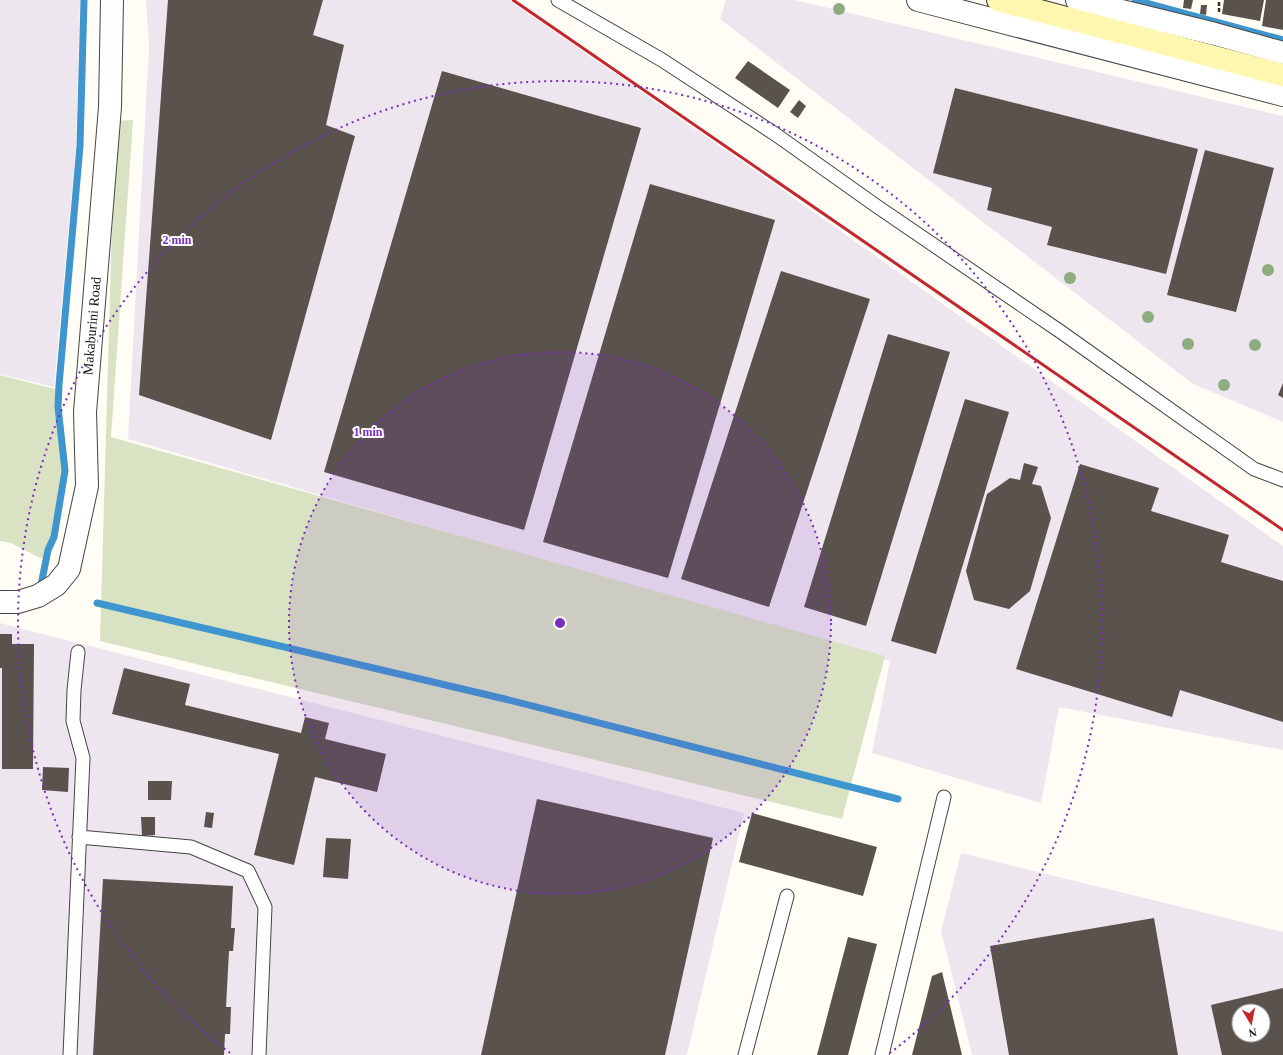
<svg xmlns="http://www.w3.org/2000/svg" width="1283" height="1055" font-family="Georgia,serif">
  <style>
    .industrial { fill: #eee6ef; fill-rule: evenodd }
    .cemetery { fill: #d9e3c4 }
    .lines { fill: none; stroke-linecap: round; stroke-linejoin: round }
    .stream { stroke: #3f96cf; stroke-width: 7 }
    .building { fill: #5a524d; fill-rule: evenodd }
    .lane-casing { stroke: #444; stroke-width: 15 }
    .street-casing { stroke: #444; stroke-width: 24 }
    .secondary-casing { stroke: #333; stroke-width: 24 }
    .path { stroke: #333; stroke-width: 2.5; stroke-dasharray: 4 2; stroke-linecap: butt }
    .lane { stroke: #fff; stroke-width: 13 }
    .street { stroke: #fff; stroke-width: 22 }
    .secondary { stroke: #fff6b0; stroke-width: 22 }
    .rail { stroke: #c4262e; stroke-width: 3 }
    .tree { fill: #8dad7f }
    .ring { fill: none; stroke: #7b2cbf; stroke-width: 2; stroke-dasharray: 2 4 }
    .labels { text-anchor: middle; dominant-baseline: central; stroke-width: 4; stroke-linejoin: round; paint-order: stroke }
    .street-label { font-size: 14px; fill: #111; stroke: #fff }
    .centre { fill: #7b2cbf; stroke: #fff; stroke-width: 2 }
    .ring-label { font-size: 12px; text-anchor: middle; font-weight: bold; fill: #7b2cbf; stroke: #fff; stroke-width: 4; stroke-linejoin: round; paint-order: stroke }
  </style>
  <rect width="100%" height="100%" fill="#fffdf5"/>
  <path class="industrial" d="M0,0h80l-4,146 -22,241 -54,-13z
    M146,0h363l254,176 520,370v204l-224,-43 -18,96 -169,-50 18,-92 -762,-222 21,-393z
    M726,0h69l488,116v306l-90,-38 -473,-365z
    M0,623l744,190 -57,242h-687z
    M961,853l322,79v123h-311l-31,-124zM1239,1011h24v24h-24z"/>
  <path class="cemetery" d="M133,120l-22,317 774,219 -43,163 -742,-178 15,-520z
    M0,375l59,15v23l7,57 -11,66 -13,23 -31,-16 -11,-2z"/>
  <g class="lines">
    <path class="stream" d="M1135,0l148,40
      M37,587l4,-2 7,-35 6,-13 11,-66 -7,-64 1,-22 21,-239 4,-146
      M97,603l408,96 393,100"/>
  </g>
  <path class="building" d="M168,0h155l-10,35 31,10 -18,80 29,11 -84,304 -132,-45z
    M1184,0h9l-2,9 -8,-1z
    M1224,0h40l-4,21 -38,-7z
    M1266,0h17v30l-21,-4z
    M1201,5h6l-1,10 -6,-1z
    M748,61l42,29 -12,18 -43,-30z
    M442,71l199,57 -117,402 -200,-58z
    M955,88l243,61 -32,125 -119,-29 5,-18 -65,-17 5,-22 -59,-15z
    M799,100l7,6 -8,12 -8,-6z
    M1205,150l69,18 -38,144 -69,-17z
    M650,184l125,36 -107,358 -125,-36z
    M781,271l89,28 -101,308 -88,-28z
    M888,334l62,18 -84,274 -62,-19z
    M1283,383v15l-5,-3z
    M965,399l44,13 -73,242 -45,-13z
    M1024,463l14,4 -6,17 9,2 10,32 -21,73 -21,18 -35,-9 -8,-29 21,-77 23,-16 10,2z
    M1080,464l79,24 -8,23 78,24 -8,27 62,19v141l-103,-32 -8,27 -156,-48z
    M0,634h12v10h22l-1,125h-31v-101h-2z
    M124,668l66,16 -5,21 116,28 4,-16 24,6 -4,16 61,15 -9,38 -62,-15 -21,88 -40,-10 25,-101 -167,-40z
    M43,767l26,1 -1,24 -26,-2z
    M148,781h24l-1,19h-23z
    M537,799l176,39 -48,217h-184z
    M206,812l8,1 -2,15 -8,-1z
    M752,813l125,34 -14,49 -124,-34z
    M141,817h14v18l-13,1z
    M326,838l25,1 -3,40 -25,-2z
    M103,879l130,7 -2,42h4l-2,23h-4l-3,56h5l-1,27h-5l-1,21h-131z
    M1154,918l24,137h-169l-19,-109z
    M848,937l29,7 -29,111h-31z
    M942,972l20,83h-50l20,-79z
    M1283,988v67h-61l-11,-50zM1239,1011h24v24h-24z"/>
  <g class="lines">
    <g class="lane-casing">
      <path id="lane" d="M558,0l104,60 113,74 100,71 186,127 193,137 29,11
        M79,837l112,10 57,24 17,36 -6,148
        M70,1055l13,-297 -10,-37 1,-31 4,-38
        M745,1055l42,-159
        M882,1055l62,-258"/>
    </g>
    <g class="street-casing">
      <path id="street" d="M918,0l365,95
        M1077,0l138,34 68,19
        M0,602h18l20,-6 18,-11 13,-16 18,-83 -2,-74 25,-305 2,-107"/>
    </g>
    <g class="secondary-casing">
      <path id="secondary" d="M998,0l285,75"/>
    </g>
    <path class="path" d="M1219,12v-12"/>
    <use href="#lane" class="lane"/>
    <use href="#street" class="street"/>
    <use href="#secondary" class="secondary"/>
    <path class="rail" d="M513,0l770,530"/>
  </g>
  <g class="tree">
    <circle cx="839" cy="9" r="6"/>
    <circle cx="1268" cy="270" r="6"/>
    <circle cx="1070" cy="278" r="6"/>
    <circle cx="1148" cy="317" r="6"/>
    <circle cx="1188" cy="344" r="6"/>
    <circle cx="1255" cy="345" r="6"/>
    <circle cx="1224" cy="385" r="6"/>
  </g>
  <circle cx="560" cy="623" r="271" fill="#7b2cbf" fill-opacity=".12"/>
  <g class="ring">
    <circle cx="560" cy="623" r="271"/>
    <path d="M230 1053A542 542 0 1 1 890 1053"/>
  </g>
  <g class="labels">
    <g class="street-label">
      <text transform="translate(92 326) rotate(-85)">Makaburini Road</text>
    </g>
  </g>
  <circle cx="560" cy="623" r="6" class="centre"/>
  <g class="ring-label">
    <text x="177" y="244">2 min</text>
    <text x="368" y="436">1 min</text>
  </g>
  <g transform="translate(1251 1023) rotate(170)"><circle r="19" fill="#ffffff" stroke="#a0a0a0"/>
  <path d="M0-3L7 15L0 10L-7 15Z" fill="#c4262e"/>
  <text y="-6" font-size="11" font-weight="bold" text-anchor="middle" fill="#111111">N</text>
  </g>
</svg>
